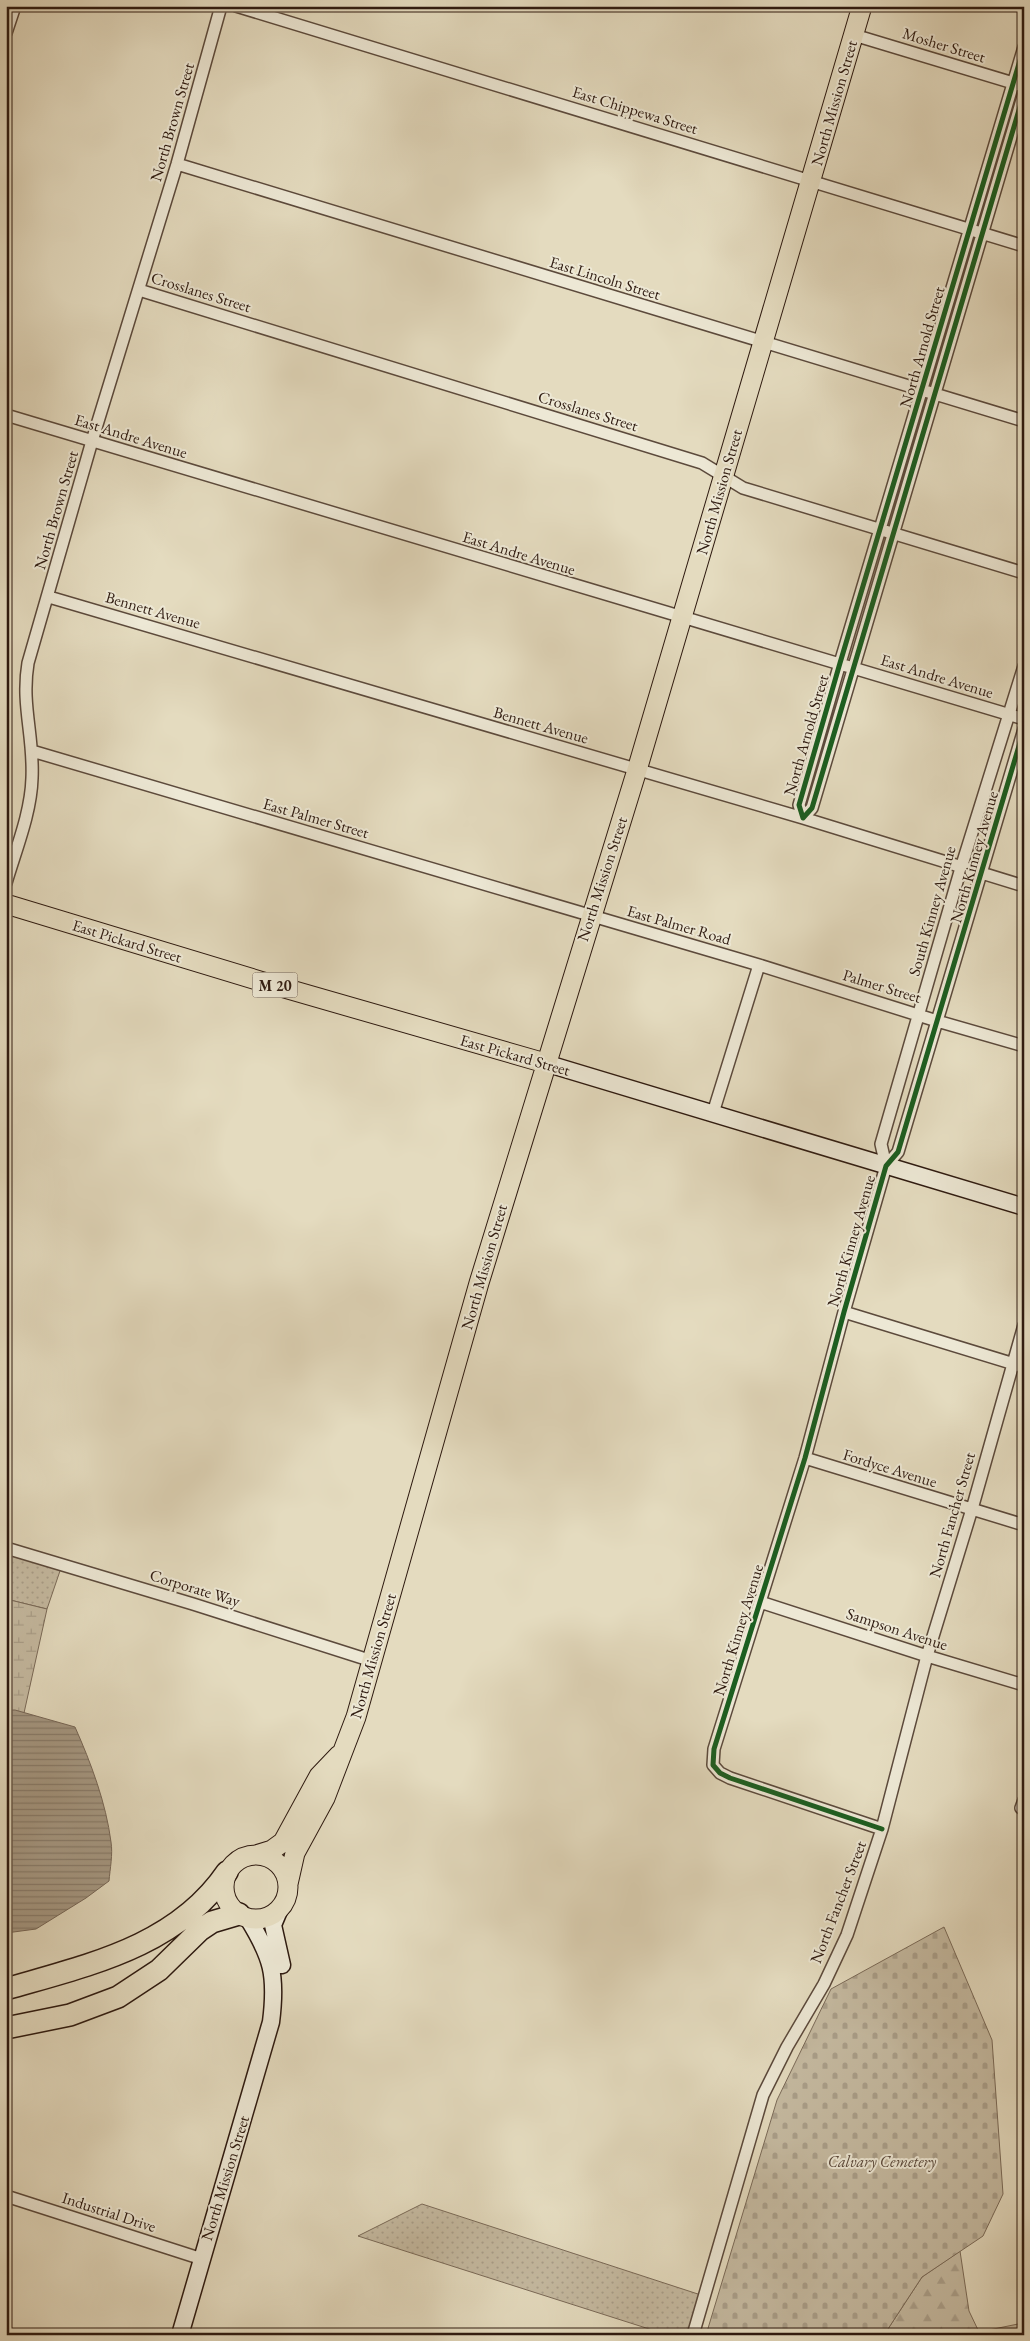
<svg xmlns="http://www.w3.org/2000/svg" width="1030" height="2341" font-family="'EB Garamond',serif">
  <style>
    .grass { fill: url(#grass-dots); stroke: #7a6a58 }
    .forest { fill: url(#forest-firs); stroke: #7a6a58 }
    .wetland { fill: url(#wetland-marsh); stroke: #7a6a58 }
    .cemetery { fill: url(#cemetery-stones); stroke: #7a6a58 }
    .water { fill: url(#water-rules); stroke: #766656 }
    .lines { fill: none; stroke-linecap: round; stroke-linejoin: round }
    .street-casing { stroke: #5c4a3c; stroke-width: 14 }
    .secondary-casing { stroke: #2e1a10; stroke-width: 19 }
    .primary-casing { stroke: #2e1a10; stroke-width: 21 }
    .highway-casing { stroke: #2e1a10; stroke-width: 24 }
    .street { stroke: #ede8d5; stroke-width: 11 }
    .secondary { stroke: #ede8d5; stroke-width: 16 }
    .primary { stroke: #e4dbbf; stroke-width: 19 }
    .highway { stroke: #e4dbbf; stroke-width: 21 }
    .cycleway-casing { stroke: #ede8d5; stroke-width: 8 }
    .cycleway { stroke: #1b5e20; stroke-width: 5 }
    .labels { text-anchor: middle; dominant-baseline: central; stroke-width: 4; stroke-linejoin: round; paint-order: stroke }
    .shield { fill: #ede8d5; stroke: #67584b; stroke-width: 1 }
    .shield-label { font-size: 15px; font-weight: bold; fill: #2e1a10 }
    .street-label { font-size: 16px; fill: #2e1a10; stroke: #ede8d5 }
    .park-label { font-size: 16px; font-style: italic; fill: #5b4a3c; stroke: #ede8d5 }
  </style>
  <defs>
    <pattern id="grass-dots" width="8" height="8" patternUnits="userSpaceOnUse" patternTransform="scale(1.25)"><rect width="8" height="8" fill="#c5baa1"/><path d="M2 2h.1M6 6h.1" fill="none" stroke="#aa9f8a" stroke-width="1.8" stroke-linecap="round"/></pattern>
    <pattern id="forest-firs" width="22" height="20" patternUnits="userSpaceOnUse" patternTransform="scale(1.25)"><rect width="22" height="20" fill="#c5baa1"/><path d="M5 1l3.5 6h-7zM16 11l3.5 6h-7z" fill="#aa9f8a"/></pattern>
    <pattern id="wetland-marsh" width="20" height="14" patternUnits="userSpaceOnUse" patternTransform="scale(1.25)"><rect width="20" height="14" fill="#c5baa1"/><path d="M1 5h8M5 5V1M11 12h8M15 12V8" fill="none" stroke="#aa9f8a"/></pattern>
    <pattern id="cemetery-stones" width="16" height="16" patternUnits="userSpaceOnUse" patternTransform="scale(1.25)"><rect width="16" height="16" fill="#c5baa1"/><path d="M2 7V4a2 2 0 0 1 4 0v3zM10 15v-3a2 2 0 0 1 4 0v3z" fill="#aa9f8a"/></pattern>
    <pattern id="water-rules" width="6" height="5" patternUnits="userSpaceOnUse" patternTransform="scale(1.25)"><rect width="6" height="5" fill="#a69984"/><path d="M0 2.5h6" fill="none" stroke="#887c6b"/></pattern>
  </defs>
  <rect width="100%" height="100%" fill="#e4dbbf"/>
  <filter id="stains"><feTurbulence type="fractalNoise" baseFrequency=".004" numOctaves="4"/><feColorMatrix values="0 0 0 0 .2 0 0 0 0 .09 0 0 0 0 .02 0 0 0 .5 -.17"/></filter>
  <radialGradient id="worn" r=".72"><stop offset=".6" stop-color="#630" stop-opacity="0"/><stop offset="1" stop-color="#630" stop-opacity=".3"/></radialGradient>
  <path class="grass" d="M6,1549l56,16 -15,44 -41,-10z
    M422,2204l282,92 -11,39h-25l-310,-99z"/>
  <path class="forest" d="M960,2251l9,60 10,21 39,-8 6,-5v16h-140l38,-58z"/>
  <path class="wetland" d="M6,1599l41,10 -23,104 -18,-1z"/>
  <path class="cemetery" d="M944,1927l48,113 11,154 -20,42 -61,41 -38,58h-178l71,-235 54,-111z"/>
  <path class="water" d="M6,1710h9l60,17c16,36 31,76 36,115 2,12 -1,27 -2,39l-23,17 -50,31 -30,4z"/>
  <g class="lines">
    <g class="street-casing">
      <path id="street" d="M236,6l788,240
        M6,33l9,-27
        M854,35l166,50
        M1024,47l-184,616 -41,142 4,13 9,-10 212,-715
        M177,164l847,257
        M139,290l563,173 41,25 281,85
        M6,415l1018,304
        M49,597l754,221 221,68
        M32,751l727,214 178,56 87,25
        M6,883c10,-34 25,-70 26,-105 2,-42 -11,-73 -4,-115l64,-222 85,-277 44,-158
        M713,1113l46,-148
        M886,1166l-5,-22 80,-276 63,-202
        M844,1312l180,55
        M805,1458l219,67
        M6,1548l187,56 179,57
        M760,1602l167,54 97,29
        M1021,1808l3,-8
        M882,1829l-152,-51 -10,-5 -7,-8 1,-16 91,-291 39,-146 42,-146 12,-14 126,-423
        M6,2196l196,63
        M693,2335l70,-240 24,-48 37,-63 23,-49 35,-106 45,-173 45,-147 52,-184"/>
    </g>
    <g class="secondary-casing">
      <path id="secondary" d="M545,1063l479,144
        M281,1906l-8,19 9,40
        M180,2335l91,-313c6,-47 1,-65 -24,-105"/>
    </g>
    <g class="primary-casing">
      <path id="primary" d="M6,904l254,77 285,82
        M256,1855l16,-5 11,-8 36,-66 20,-21
        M224 1887a32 32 0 1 1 64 0a32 32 0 1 1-64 0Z
        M288,1884l7,-31 30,-55 31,-81 123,-434 158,-513 225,-764"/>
    </g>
    <g class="highway-casing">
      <path id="highway" d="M6,1989c82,-24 170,-42 221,-117
        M6,2028l64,-13 48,-18 41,-27 41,-40 12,-8 27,-8"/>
    </g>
    <use href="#street" class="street"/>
    <use href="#secondary" class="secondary"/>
    <use href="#primary" class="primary"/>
    <use href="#highway" class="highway"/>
    <g class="cycleway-casing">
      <path id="cycleway" d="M1024,47l-184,616 -41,142 4,13 9,-10 212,-715
        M882,1829l-152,-51 -10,-5 -7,-8 1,-16 91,-291 39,-146 42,-146 12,-14 126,-423"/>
    </g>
    <use href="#cycleway" class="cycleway"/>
  </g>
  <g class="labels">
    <rect class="shield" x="252.5" y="972.5" width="45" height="25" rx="4"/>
    <g class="shield-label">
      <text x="275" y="985">M 20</text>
    </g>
    <g class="street-label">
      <text transform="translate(944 45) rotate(17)">Mosher Street</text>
      <text transform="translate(834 103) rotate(-74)">North Mission Street</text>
      <text transform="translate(635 110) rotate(17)">East Chippewa Street</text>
      <text transform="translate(172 122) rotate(-74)">North Brown Street</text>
      <text transform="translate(605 278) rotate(17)">East Lincoln Street</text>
      <text transform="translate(201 292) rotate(17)">Crosslanes Street</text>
      <text transform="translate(922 347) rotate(-74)">North Arnold Street</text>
      <text transform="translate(588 411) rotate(17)">Crosslanes Street</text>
      <text transform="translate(131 436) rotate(17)">East Andre Avenue</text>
      <text transform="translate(719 492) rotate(-74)">North Mission Street</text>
      <text transform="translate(56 510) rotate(-74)">North Brown Street</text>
      <text transform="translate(519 553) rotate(17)">East Andre Avenue</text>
      <text transform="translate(153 610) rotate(16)">Bennett Avenue</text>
      <text transform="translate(937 676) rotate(17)">East Andre Avenue</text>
      <text transform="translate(541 725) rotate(16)">Bennett Avenue</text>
      <text transform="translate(806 735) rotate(-74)">North Arnold Street</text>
      <text transform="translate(316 818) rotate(16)">East Palmer Street</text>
      <text transform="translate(974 857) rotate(-74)">North Kinney Avenue</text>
      <text transform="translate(602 879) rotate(-72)">North Mission Street</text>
      <text transform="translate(932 911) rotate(-74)">South Kinney Avenue</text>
      <text transform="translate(679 925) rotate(16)">East Palmer Road</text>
      <text transform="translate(127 941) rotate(17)">East Pickard Street</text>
      <text transform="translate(882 986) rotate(17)">Palmer Street</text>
      <text transform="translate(515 1055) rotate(16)">East Pickard Street</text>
      <text transform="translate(851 1241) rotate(-74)">North Kinney Avenue</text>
      <text transform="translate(484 1267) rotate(-74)">North Mission Street</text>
      <text transform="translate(890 1468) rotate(17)">Fordyce Avenue</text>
      <text transform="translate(952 1515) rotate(-74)">North Fancher Street</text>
      <text transform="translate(195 1588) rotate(17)">Corporate Way</text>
      <text transform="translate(897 1629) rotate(18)">Sampson Avenue</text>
      <text transform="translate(738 1630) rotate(-73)">North Kinney Avenue</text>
      <text transform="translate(373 1656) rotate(-74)">North Mission Street</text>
      <text transform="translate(838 1902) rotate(-69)">North Fancher Street</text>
      <text transform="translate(225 2178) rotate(-73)">North Mission Street</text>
      <text transform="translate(109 2212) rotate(18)">Industrial Drive</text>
    </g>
    <g class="park-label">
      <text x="882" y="2161">Calvary Cemetery</text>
    </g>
  </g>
  <rect width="1030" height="2341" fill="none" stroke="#e4dbbf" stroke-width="25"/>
  <rect x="8" y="8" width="1015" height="2326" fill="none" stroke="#2e1a10" stroke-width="2.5"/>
  <rect x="12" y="12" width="1005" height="2316" fill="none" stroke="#2e1a10"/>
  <rect width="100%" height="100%" filter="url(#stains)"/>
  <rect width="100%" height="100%" fill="url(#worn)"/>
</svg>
